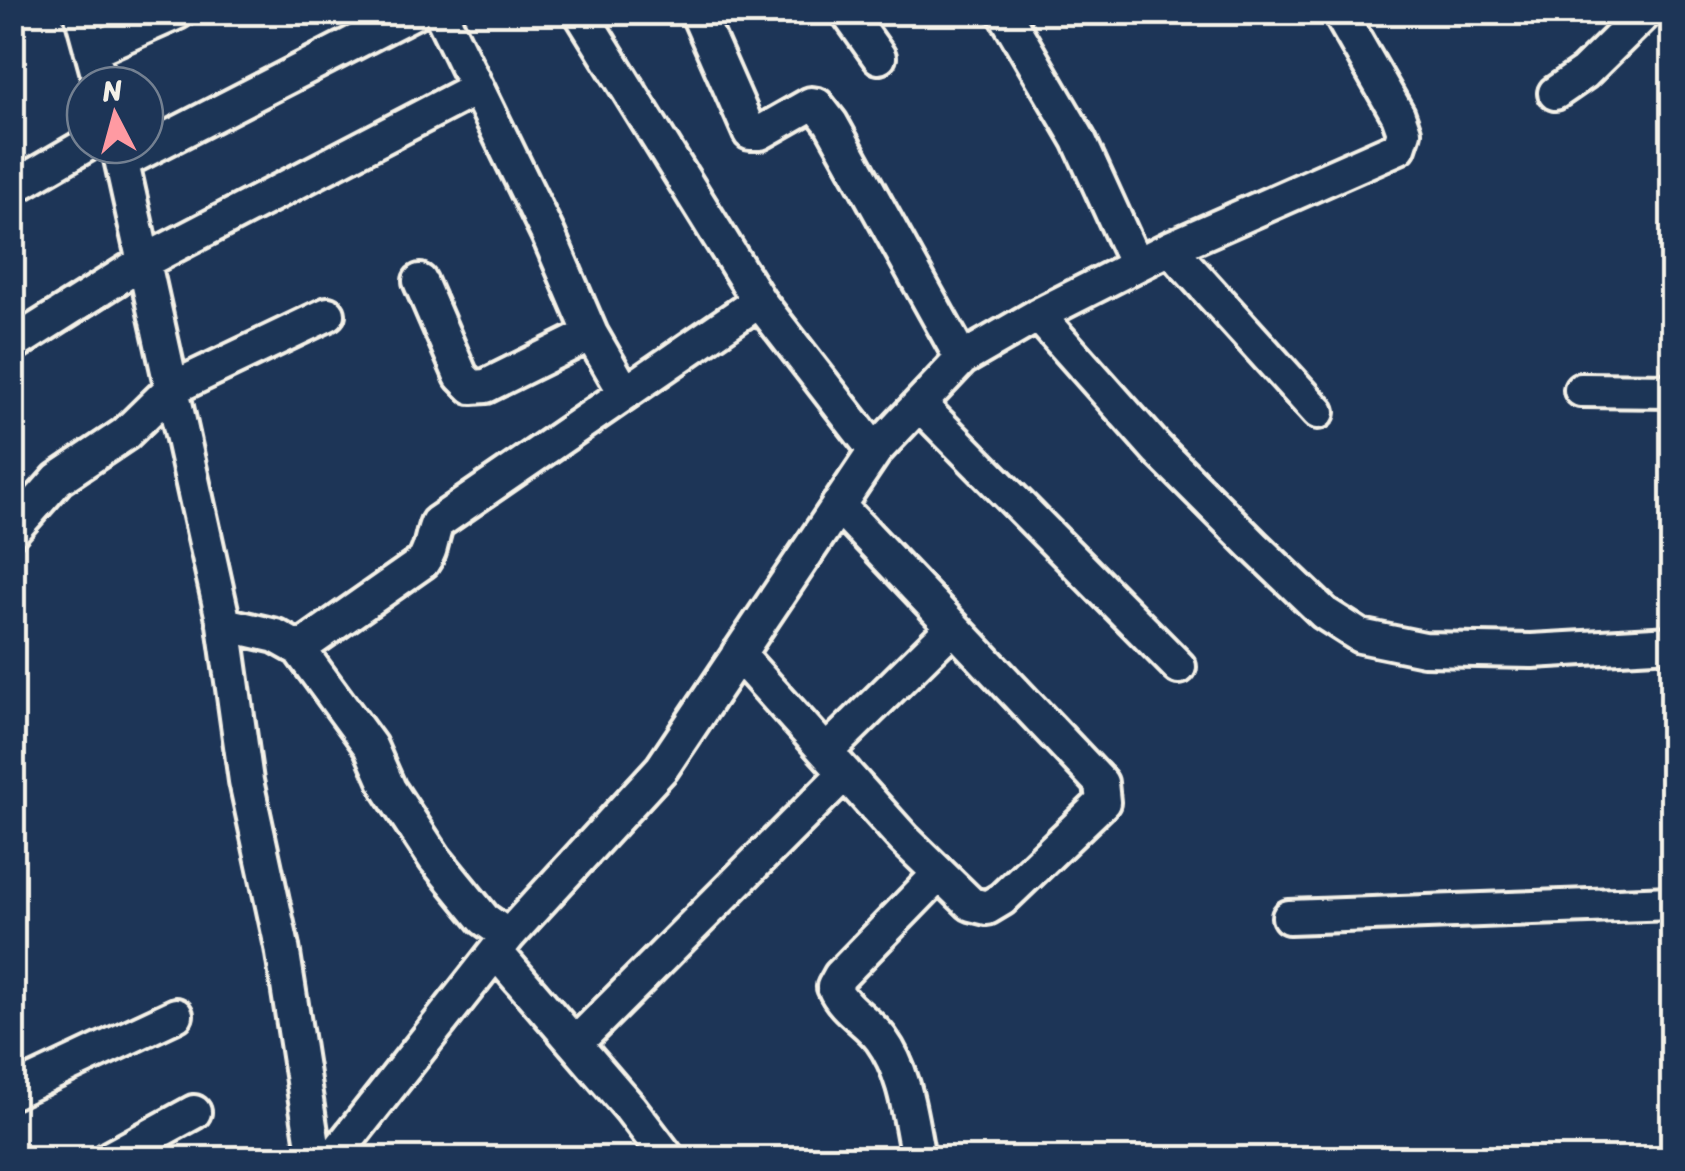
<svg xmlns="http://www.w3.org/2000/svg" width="1685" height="1171" font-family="Sriracha,sans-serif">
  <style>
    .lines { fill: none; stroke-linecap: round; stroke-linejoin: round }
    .minor-casing { stroke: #f4f1e8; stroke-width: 40 }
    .minor { stroke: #1d3557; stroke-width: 32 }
  </style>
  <rect width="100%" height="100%" fill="#1d3557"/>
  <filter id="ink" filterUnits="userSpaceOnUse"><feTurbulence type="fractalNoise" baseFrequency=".01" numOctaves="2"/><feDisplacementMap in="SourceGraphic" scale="20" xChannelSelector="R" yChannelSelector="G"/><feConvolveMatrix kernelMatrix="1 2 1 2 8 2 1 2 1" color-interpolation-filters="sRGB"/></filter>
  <g filter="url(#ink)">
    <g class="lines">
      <g class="minor-casing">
        <path id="minor" d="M81,12l20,73
          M440,12l108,222 43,100 33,57
          M580,12l179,289 116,150
          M697,12l53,121h10l51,-29 6,1 14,18 131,236
          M847,12l32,45
          M1004,12l75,128 57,125
          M92,50l86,-38
          M1555,93l29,-20 62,-61
          M118,145l106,479 22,157 36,166 33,211
          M122,162l292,-150
          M12,188l74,-43
          M1170,248l148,164
          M420,281l41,95 11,11 14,-1 105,-52
          M1038,315l119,134 97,97 70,67 36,23 64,13 108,2 140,-8
          M12,345l131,-83 334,-174
          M1581,390l91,1
          M921,406l258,261
          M12,531l46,-52 67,-45 46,-45 157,-75
          M224,624l52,12 23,13 71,97 19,43 46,70 49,60 24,17
          M299,649l124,-87c9,-12 8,-25 14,-39l322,-222
          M738,654l166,185 67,65 16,4 15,-9 101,-97 -2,-19 -263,-278
          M826,752l127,-125
          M1289,917l383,-14
          M496,952l134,156 38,50
          M575,1044l270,-271
          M12,1092l164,-77
          M110,1158l84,-46
          M333,1158l175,-222 154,-168 213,-317 87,-92 76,-44 132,-67 229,-101 5,-15 -6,-17 -59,-103
          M918,1158c-8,-40 -12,-85 -37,-119 -14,-19 -38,-30 -47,-52l6,-11 99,-102"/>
      </g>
      <use href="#minor" class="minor"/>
    </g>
  </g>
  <rect width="1685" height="1171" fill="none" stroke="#1d3557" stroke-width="50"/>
  <rect x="25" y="25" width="1635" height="1121" fill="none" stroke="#f4f1e8" stroke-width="4" filter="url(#ink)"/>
  <g transform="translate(115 115) rotate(354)"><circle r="48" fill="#1d3557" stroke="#738091" stroke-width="2.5"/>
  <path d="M0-8L18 38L0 25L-18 38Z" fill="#ff9aa2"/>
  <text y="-15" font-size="28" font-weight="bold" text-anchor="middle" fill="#f4f1e8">N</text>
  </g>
</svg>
